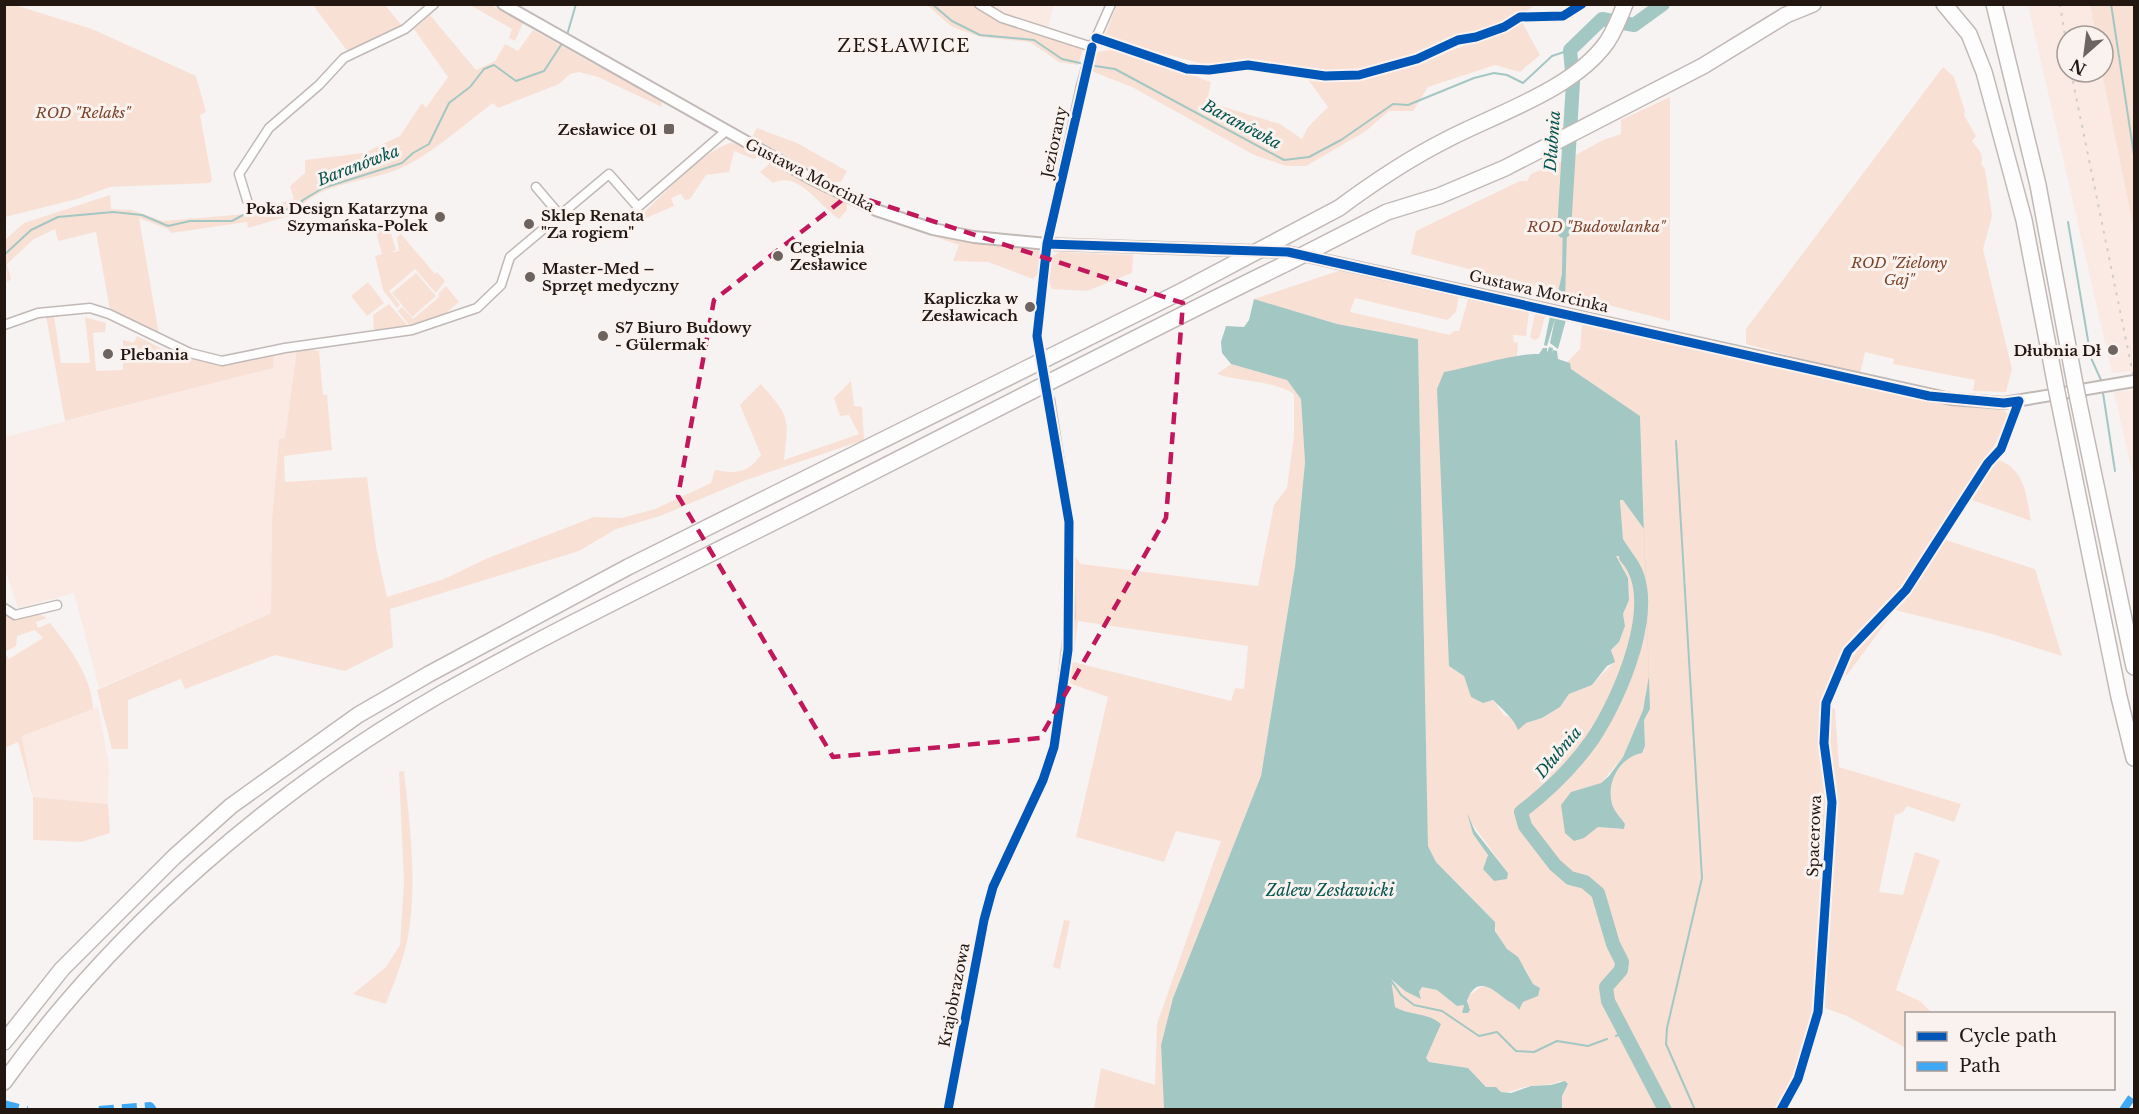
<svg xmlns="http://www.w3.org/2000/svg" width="2139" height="1114" font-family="'Libre Baskerville',serif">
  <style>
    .built { fill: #faeae3 }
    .green { fill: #f9e0d5; fill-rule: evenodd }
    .water { fill: #a3c7c3 }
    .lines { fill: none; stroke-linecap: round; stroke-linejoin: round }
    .stream { stroke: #a3c7c3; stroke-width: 2 }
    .river { stroke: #a3c7c3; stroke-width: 14 }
    .minor-tunnel { stroke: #d7d2d0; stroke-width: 8; stroke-dasharray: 8 4; stroke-linecap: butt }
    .minor-casing { stroke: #c1b9b6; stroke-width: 11 }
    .tertiary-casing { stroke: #c1b9b6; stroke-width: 14 }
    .motorway-casing { stroke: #c1b9b6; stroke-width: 18 }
    .minor { stroke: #fefdfd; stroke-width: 8 }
    .tertiary { stroke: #fefdfd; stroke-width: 10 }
    .motorway { stroke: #fefdfd; stroke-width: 15 }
    .rail { stroke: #d0cecd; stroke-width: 2; stroke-dasharray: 3 6; stroke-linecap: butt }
    .motorway-bridge-casing { stroke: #c1b9b6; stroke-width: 18; stroke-linecap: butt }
    .motorway-bridge { stroke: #fefdfd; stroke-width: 15 }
    .quiet { stroke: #3fa9f5; stroke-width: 8; stroke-dasharray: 15 8; stroke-linecap: butt }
    .cycleway-casing { stroke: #faf2ef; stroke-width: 13 }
    .cycleway { stroke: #0057b8; stroke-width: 9 }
    .marked { fill: none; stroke: #c2185b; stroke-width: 4.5; stroke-dasharray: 12 8; stroke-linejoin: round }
    .poi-dot { fill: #6d6460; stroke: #faf2ef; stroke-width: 2 }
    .labels { text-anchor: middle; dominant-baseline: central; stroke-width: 6; stroke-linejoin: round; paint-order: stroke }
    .park-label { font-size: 15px; font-style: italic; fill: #7d452b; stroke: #faf2ef }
    .poi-label { font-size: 15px; font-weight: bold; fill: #231711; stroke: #faf2ef; text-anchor: start }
    .street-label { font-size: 15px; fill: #231711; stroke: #faf2ef }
    .water-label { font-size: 16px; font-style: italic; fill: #03544f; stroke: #faf2ef }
    .quarter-label { font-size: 18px; letter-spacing: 1.5px; fill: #231711; stroke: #faf2ef }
  </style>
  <rect width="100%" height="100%" fill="#f7f3f2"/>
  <path class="built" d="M993,5h61l-7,26 -54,-22z
    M2028,5h62l6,31h-29v36h35l32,159v140l-22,2z
    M297,348l-12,90 -6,1 -7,80 -1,94 -172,75 -25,-95 -56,15 -13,-39v-132l267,-69 2,-16z
    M2134,390v90l-20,-88z
    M98,707l11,58 -1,39 -75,-7 -11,-61z"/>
  <path class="green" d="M1117,4h417v1l-14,12 -32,13 -32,8 -38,17 -61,17 -22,2 -91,-11 -33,3 -107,-28z
    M4,5h11l77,24 104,47 10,36 -6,3 12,65 -2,3 -100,4 -33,12 -72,18z
    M313,5h72l17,21 -54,26z
    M470,5h21l32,18 -8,18 -6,-3 3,-9z
    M927,5h44l29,16 83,29 -5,15 -19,-3 -29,-20 -49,-5 -29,-10z
    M2090,5h44v226l-32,-159 1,-36h-7z
    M430,15l46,55 19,-9 10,-17 13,7 15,-21 68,38 7,-1 53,31 1,9 -64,-30 -19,-5 -9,2 -11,10 -61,24 -5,-5c-26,19 -61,51 -90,64 -32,16 -88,14 -108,47l-47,14 -1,-6 -76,11 -3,-4 -29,-11 20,117 -49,-25 -14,-78 -38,9 -3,-12 -21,10 -27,25 4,15 -4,3 -2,-42 19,-17 86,-28 1,14 20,1 32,11 83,-7 48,-15 -4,-13 15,-13v-13l59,-7 36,-17 22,-33 4,5 22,-31 -34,-48z
    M1522,22l18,33 -20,17 -25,-7 -67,22 -15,24h-24l-23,20 -60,35h-20l-32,-11 -122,-68 -41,-16 6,-19c38,-9 78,17 114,30l-4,20 73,22 22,15 6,-12 20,-20 -21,-29 49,1 40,-9 104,-37z
    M1943,67l11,10 11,34 -1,4 12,21 -4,5c5,8 13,12 9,23l4,5 7,47 -9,33 29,120 -6,23 -33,-1 2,-11 -82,-16 1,-5 -29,-7 -5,22 -114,-30v-15z
    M1670,97v224l-259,-67 5,-23 104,-50h7l4,-7 43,-18 29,-16 18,-6v-14z
    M757,128l40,15 50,28 -6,11h-8l-81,-45z
    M730,143l12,2 14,8 1,4 -3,2 -20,-8 -5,21 -23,3 -16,24 -5,1 -4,-6 -10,4 3,8 -30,13 -4,-3c25,-22 60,-63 90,-73z
    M771,162l76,40v8l-8,9c-19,-12 -40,-49 -66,-36l-13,-11z
    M388,224l8,26 -5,2 8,-1 -2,-14 4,-3 34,40 2,-2 8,9 -9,12 -21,-24 -26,22 11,14 -3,3 -14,-18 -8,-34 7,-2 -7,-26z
    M908,228l132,23 1,19 -8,9 -45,-17 -35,-1 6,-16z
    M1059,252l74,3 -1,18 -45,18 -35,-2 -3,-7 2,-25z
    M1344,269l115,26 -3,17 -9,8 -92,-22 -5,14 100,23 4,-4h5l10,-35 60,16 -3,24 -13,-1 1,7 4,1 -1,14 -11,3 -42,316 7,21 22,3 11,15 22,8 16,-5 18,-11 9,-13 23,-9 22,-23 -3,-12 8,-8 6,-16 -2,-12 6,-14 -1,-22 -13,-22h5l13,14 2,-13 -12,-18 -3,-40h3l21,28 -4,-111 -69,-47 -1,-6 -3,-1 13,-13 2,-25 23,2 311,72 45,7 43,3 1,4 5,3 -18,35 -82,129 -58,61 -22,36 -7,25 7,102 -14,202 -23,80 -17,24h-214v-13l6,-11 -8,-4c-10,5 -19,4 -29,5 -12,1 -18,7 -30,6l-5,-5h-10l-18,-19 -39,-6 -3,-4 15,-34c-13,-11 -31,-8 -46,-17l-5,-28 15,12 15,7 -1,-6 3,-5 15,3 20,16 7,-1 -2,8h6c1,-5 -1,-10 0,-14 0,-7 2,-3 6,-7 16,-16 24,5 41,12l16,-7c6,-38 -37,-44 -36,-75l-59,-60 -8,-16 -10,-507 -81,-15 -83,-25zM1649,680l-5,40 1,26 -3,7c-22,4 -36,29 -30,51 2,7 9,14 13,20l-1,5 -26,-2 -10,5 -16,-40 29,-9 22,-26 20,-47zM1468,818l40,55 -25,-4 5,-14 -15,-21z
    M416,273l20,23 -24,21 -20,-24z
    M368,282l16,21 -17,13 -16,-20z
    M446,286l13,16 -19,16 -30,8 -12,-15 4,-4 11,12 26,-22 -1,-3z
    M389,304l19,22 -34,5 -1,-16z
    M1535,313l10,3 -6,22 -5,2 -4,-3z
    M46,316h8l7,47h29l-5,-46 21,6 -1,9 -12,1 3,38 27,-1v-30l11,3 3,-7 41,21 3,-5c35,18 56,9 93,0l-1,16 -208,53z
    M297,348l22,3 4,44h4l5,55 -48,6 1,26 82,-5 9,70 11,50 57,-18 44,-21 106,-41 28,1 33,-9 56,-26 4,-13c22,4 33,3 46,-15l-21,-50 21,-21c29,33 28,33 23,76l75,-26 -10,-19 -9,1 -6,-18 17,-17 3,25 8,1 2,33 -118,40 -86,36 -44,13 -37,22 -189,58 3,38 -48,24 -70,-16 -90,34 -4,-10 -53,21v49h-16l-15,-59 174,-77 1,-94 7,-80 6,-1z
    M1231,364l56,16 14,19 4,63 -10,105 -34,209 -88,222 -12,47 3,64h-70l7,-41 54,17 2,-61 64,-183 -45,-10 -12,31 -88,-25 32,-140 -42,-15 7,-128 8,10 177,22 16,-81 13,-17 7,-52v-42c-23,-14 -52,-12 -77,-20zM1078,621l170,25 -4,43 -9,-1 -4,13 -158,-39z
    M1996,459c29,9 30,35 35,62l-59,-21z
    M1946,540l89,29 27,87 -70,-22 -97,-24 -48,65 -5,-1 21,-32 32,-32 28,-35z
    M4,612l6,5 29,-3 8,4 -11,4 2,6 12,-5c20,25 42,54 43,86l-71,27 11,61 75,7 2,29 -29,9 -48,-2v-43l-15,-55 -13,6v-95l4,6 34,-21 -8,-8 -18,6 -1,10 -11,6z
    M1830,708l5,1 4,58 122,37 -7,18 -47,-16 -4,6 -8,3 -16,77 24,3 12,-43 25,8 -44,130 24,11 12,12 -26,1v34l-59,-32 -25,-9 14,-182v-21l-10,-61z
    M404,771c6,55 14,116 3,171 -5,21 -13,41 -21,62l-33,-10 33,-27 14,-22 4,-62 -5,-111z
    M1064,920l6,1 -10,48 -7,-2z"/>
  <path class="water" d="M1563,214l4,16 -2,74 -9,-2 6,-28z
    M1254,299l83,25 81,15 10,507 8,16 59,60v9l12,18 11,8 15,27 7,4 -2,8 -15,6 -4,8c-4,-7 -9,-7 -15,-12 -14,-12 -29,-21 -37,3l3,9 -2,3h-6l2,-8 -7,1 -20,-16 -15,-3 -3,5 2,7 -16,-8 -14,-12 4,28c15,9 33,5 46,17l-15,34 3,4 39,6 18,19h10l5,5 10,1 20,-7 20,-1 14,-4 3,3 -6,12v13h-398l-3,-64 12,-47 88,-222 34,-209 10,-105 -4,-63 -14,-19 -56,-16 -9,-11 -1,-11 5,-16 18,1 5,-7z
    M1550,316l16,4 -8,29 -8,-6 5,-24 -8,27 -3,-1z
    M1549,347l4,1 -1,6 1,-4 4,1 1,8 12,4 1,6 69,47 10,293 -6,11 1,26 -3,7c-22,4 -36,29 -30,51 2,7 9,14 13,20l-1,5 -26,-2 -14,11 -10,3 -9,-8 -4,-28 10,-13 30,-9 8,-7 14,-19 20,-47 6,-34 -5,-147 -21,-29h-3l3,39 12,18 5,14 -7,-1 -13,-14h-4l12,22 1,22 -6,14 2,12 -6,16 -8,8 4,12 -8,4 -15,19 -23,9 -9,13 -18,11 -16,5 -8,7c-4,-11 -15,-20 -25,-30l-10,3 -12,-6 -7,-21 -15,-10 -12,-277 7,-17c26,-5 73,-19 95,-18l4,-6h4v5z
    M1467,813l8,18 33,42 -1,6 -13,2 -11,-12 5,-14 -15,-21z"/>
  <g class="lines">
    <path class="stream" d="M932,4l20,17 28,14 54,5 28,19 18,4
      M2111,4l23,151
      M567,35l9,-31
      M1095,66l20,3 169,91 25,-3 32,-17 52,-36 15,1 66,-27 20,-5 13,2 16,8 29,-27 18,-6
      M2068,222l23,136 10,22
      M4,255l27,-25 27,-13 55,-5 29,3 26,11 22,-5h42l11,-6 53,-7 7,-8 20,-12 79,-25 11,-10 16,-9 20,-41 21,-16 14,-18 10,-4 22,16 28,-10 19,-29
      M2103,393l12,78
      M1676,441l26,437 -35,150 -1,16 29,66
      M1390,979l11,16 13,10 28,6 37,25 18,-4 19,19 18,1 23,-11 31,5 19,-7
      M1616,1036l8,-4"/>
    <path class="river" d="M1564,231l9,-149 -3,-32 32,-31 32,6 29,-21
      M1626,557c39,42 -7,143 -34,183 -19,27 -45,52 -71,72l4,14 30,39 15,13 15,4 13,11 15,51 9,18 -1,8 -15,17 2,14 57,109"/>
    <path class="minor-tunnel" d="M1037,336l13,64"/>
    <g class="minor-casing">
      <path id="minor" d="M979,4l23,14 90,29
        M536,187l23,27
        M247,200l-8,-26 30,-46 50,-43 25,-27 61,-29 29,-25
        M4,325l34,-12 52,-5 19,6 81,39 32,8 63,-13 127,-18 65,-22 24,-23 9,-28 99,-83 29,33 88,-76
        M1037,336l10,-92 34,-158 11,-39 19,-43
        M4,608l11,7 42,-10
        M948,1110l36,-190 9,-33 50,-107 11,-33 4,-26 12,-104 -1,-95 -19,-122
        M1781,1110l17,-31 20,-67 14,-210 -8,-59 2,-40 22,-52 58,-61 82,-127 13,-14 18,-48"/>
    </g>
    <g class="tertiary-casing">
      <path id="tertiary" d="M503,4l309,175 64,31 57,19 41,8 73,7 241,8 663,147 53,4 130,-22"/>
    </g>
    <g class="motorway-casing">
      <path id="motorway" d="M1944,4l25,30 15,38 40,148 32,167
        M1994,4l44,181 37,199
        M1339,208c35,-26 71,-50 109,-69 50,-26 126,-50 159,-97 8,-12 13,-25 18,-38
        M1387,212l52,-16 66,-28 198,-102 83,-51 27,-11
        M2078,399l56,268
        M2059,402l60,295 15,61
        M4,1042l58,-73 112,-112 57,-51 127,-91 71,-41 199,-107 554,-276
        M4,1082c111,-155 270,-292 435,-387 116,-66 238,-124 357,-184 163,-82 325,-167 489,-247"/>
    </g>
    <use href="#minor" class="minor"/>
    <use href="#tertiary" class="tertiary"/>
    <use href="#motorway" class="motorway"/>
    <path class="rail" d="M2060,4l7,45
      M2071,72l63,307"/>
    <g class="motorway-bridge-casing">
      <path id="motorway-bridge" d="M1285,264l102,-52
        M1182,291l157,-83
        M2075,384l3,15
        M2056,387l3,15"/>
    </g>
    <use href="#motorway-bridge" class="motorway-bridge"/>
    <path class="quiet" d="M4,1104l23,6
      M99,1110l51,-4 3,4
      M2123,1110l11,-16"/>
    <g class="cycleway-casing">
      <path id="cycleway" d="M1096,38l91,31 22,1 39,-5 77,11 34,-1 58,-16 41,-19 18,-3 28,-10 16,-10 43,-1 19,-12
        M1047,244l241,8 641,144 75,7 15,-2 -18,48 -13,14 -82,127 -58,61 -22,52 -2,40 8,59 -14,210 -20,67 -17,31
        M948,1110l36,-190 9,-33 50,-107 11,-33 14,-97 1,-128 -32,-186 10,-92 45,-197"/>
    </g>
    <use href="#cycleway" class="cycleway"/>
  </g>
  <path class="marked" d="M850,194l333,109 -17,215 -126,220 -207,19 -155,-261 36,-196z"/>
  <g class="poi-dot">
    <rect x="663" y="123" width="12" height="12" rx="3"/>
    <circle cx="440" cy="217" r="6"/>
    <circle cx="529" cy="224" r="6"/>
    <circle cx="778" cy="256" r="6"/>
    <circle cx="530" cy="277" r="6"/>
    <circle cx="1030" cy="307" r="6"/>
    <circle cx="603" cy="336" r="6"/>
    <circle cx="2113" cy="350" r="6"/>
    <circle cx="108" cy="354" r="6"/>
  </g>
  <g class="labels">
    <g class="park-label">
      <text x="83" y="112">ROD "Relaks"</text>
      <text x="1596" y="226">ROD "Budowlanka"</text>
      <text x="1899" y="262">ROD "Zielony<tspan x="1899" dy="17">Gaj"</tspan></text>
    </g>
    <g class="poi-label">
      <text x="657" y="129" text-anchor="end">Zesławice 01</text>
      <text x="428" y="208" text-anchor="end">Poka Design Katarzyna<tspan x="428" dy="17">Szymańska-Polek</tspan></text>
      <text x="541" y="215">Sklep Renata<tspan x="541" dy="17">"Za rogiem"</tspan></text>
      <text x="790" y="247">Cegielnia<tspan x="790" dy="17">Zesławice</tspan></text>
      <text x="542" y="268">Master-Med –<tspan x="542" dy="17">Sprzęt medyczny</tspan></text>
      <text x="1018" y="298" text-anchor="end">Kapliczka w<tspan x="1018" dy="17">Zesławicach</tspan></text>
      <text x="615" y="327">S7 Biuro Budowy<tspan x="615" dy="17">- Gülermak</tspan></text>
      <text x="2101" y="350" text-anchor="end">Dłubnia Dł</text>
      <text x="120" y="354">Plebania</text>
    </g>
    <g class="street-label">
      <text transform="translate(1054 142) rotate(-78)">Jeziorany</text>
      <text transform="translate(810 175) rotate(27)">Gustawa Morcinka</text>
      <text transform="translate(1539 291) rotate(13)">Gustawa Morcinka</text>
      <text transform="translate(1814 836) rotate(-88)">Spacerowa</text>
      <text transform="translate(954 995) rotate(-79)">Krajobrazowa</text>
    </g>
    <g class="water-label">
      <text transform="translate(1242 124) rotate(28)">Baranówka</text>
      <text transform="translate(1552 141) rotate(-86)">Dłubnia</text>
      <text transform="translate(358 165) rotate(-21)">Baranówka</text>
      <text transform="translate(1558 752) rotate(-50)">Dłubnia</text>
      <text x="1330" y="890">Zalew Zesławicki</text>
    </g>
    <g class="quarter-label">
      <text x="904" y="46">ZESŁAWICE</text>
    </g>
  </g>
  <rect width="2139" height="1114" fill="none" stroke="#231711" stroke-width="12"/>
  <rect x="1905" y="1012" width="210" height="78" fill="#faf2ef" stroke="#a49a96" stroke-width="1.5"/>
  <rect x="1917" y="1032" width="30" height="9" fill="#0057b8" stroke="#a49a96" stroke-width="1.5"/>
  <text x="1959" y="1042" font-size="18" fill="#231711">Cycle path</text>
  <rect x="1917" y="1062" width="30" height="9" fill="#3fa9f5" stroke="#a49a96" stroke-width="1.5"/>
  <text x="1959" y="1072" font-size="18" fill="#231711">Path</text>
  <g transform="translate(2085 54) rotate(208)"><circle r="28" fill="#faf2ef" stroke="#a49a96" stroke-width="1.5"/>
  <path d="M0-4.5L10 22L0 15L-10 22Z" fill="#6d6460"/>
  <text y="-9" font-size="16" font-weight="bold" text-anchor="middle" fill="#231711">N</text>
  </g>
</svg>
